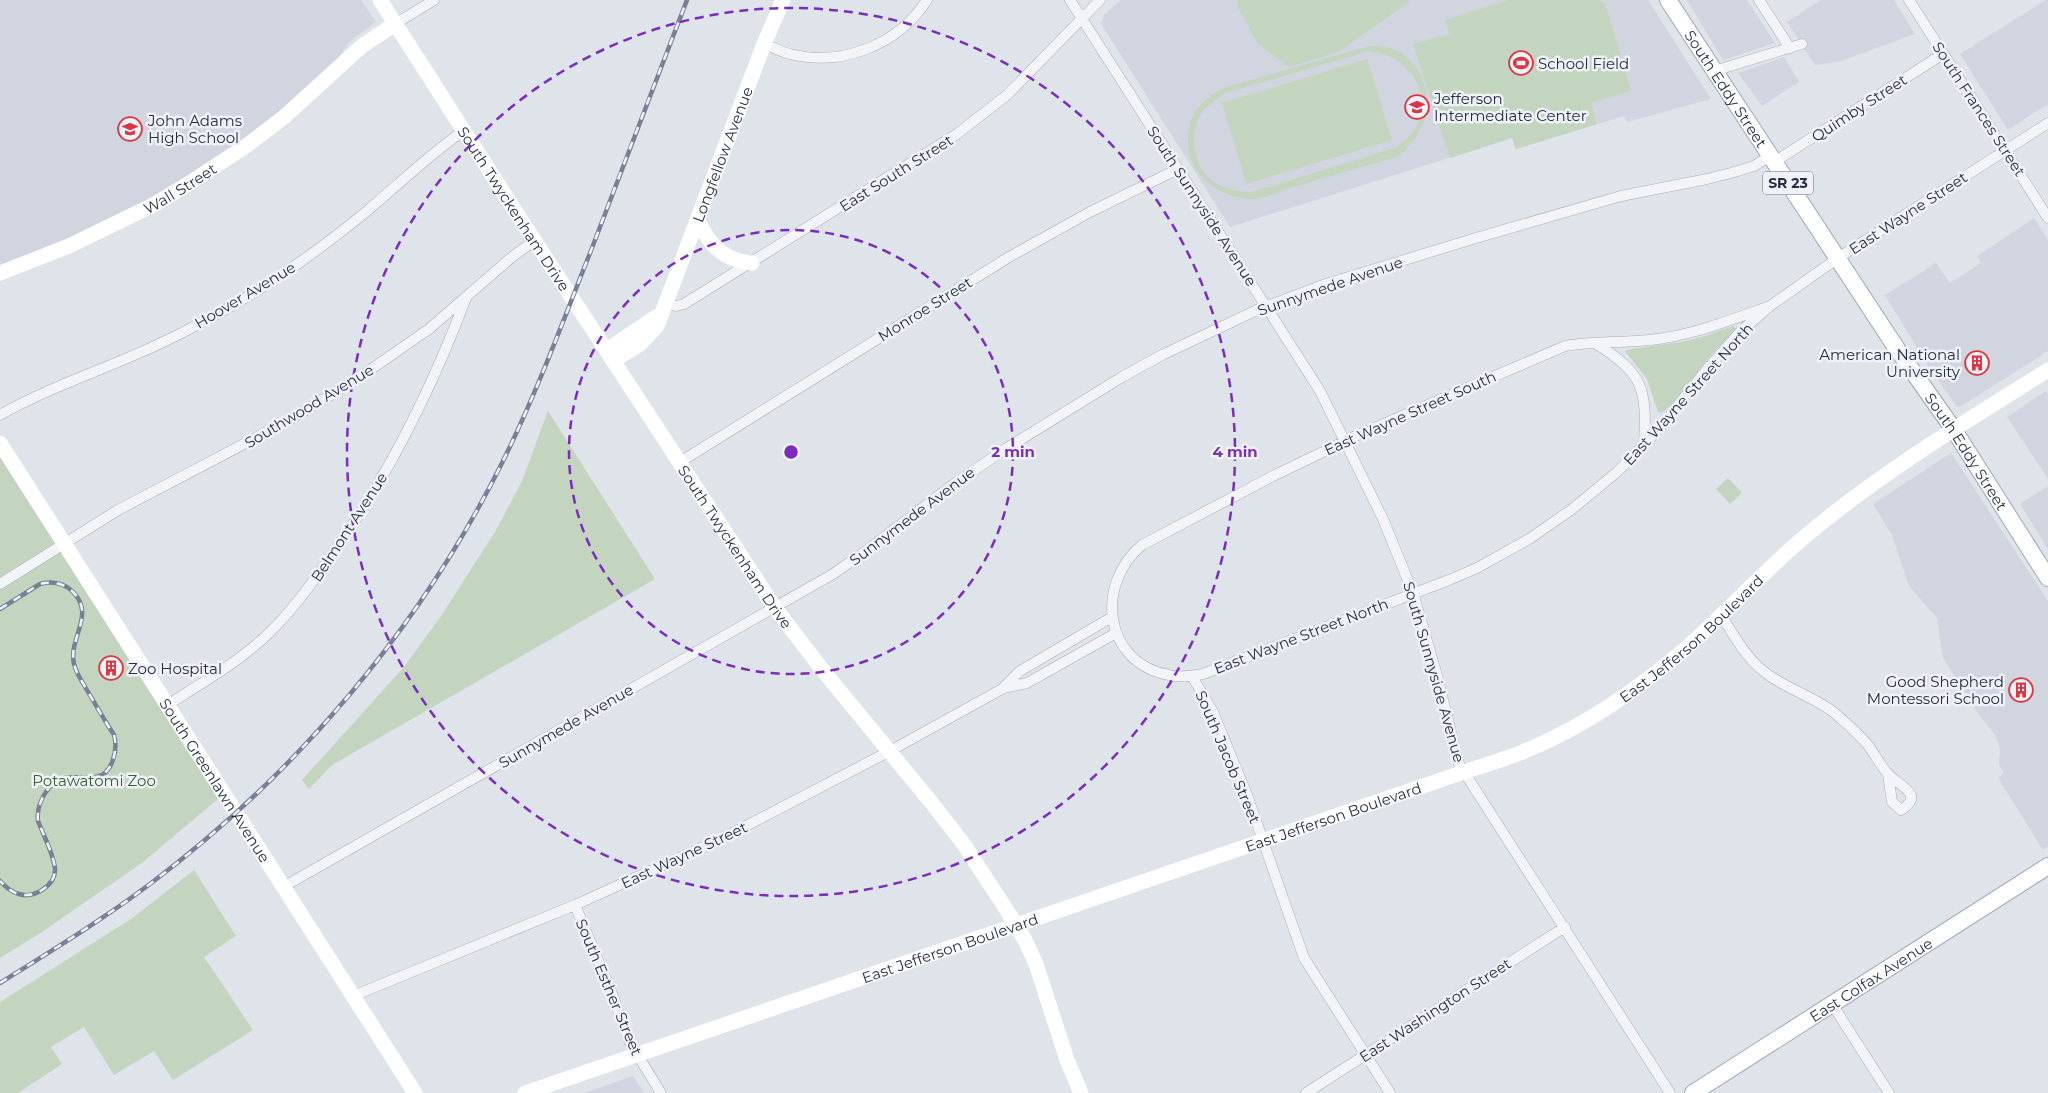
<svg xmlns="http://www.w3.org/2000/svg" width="2048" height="1093" font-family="Montserrat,sans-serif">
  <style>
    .built { fill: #d1d5df }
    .green { fill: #c3d5bf; fill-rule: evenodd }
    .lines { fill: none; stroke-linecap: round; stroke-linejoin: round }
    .street-casing { stroke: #a8adb8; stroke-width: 11 }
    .primary-casing { stroke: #9da6b7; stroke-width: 18 }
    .street { stroke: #f2f4f8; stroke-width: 10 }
    .secondary { stroke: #fff; stroke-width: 15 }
    .primary { stroke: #fff; stroke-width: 16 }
    .rail-casing { stroke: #778096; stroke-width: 4.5 }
    .rail { stroke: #eff2f7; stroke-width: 2.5; stroke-dasharray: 8; stroke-linecap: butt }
    .ring { fill: none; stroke: #7b2cbf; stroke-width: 2.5; stroke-dasharray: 9 6 }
    .labels { text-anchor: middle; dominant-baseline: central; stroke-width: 5; stroke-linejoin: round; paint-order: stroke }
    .shield { fill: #eff2f7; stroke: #626979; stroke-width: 1 }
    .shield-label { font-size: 14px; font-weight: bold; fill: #262e43 }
    .poi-label { font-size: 15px; fill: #262e43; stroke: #eff2f7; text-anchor: start }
    .street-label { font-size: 15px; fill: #262e43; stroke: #eff2f7 }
    .park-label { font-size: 15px; fill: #376132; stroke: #eff2f7 }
    .centre { fill: #7b2cbf; stroke: #eff2f7; stroke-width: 2.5 }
    .ring-label { font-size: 15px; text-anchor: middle; font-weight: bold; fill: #7b2cbf; stroke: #eff2f7; stroke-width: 5; stroke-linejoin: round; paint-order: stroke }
  </style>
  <rect width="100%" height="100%" fill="#dfe3ea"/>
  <path class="built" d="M0,0h361l15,22 -27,20 -16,24 -36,33 -54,42 -104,66 -139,62z
    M1121,0h527l63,99 -84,23 -3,-6 -108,33 -4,-11 -282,89 -129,-203 3,-9z
    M1687,0h60l28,43 -52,17z
    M1821,0h73l21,34 -77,28 -23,3 -28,-43z
    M2046,0h2v104l-40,26 -48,-76z
    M1784,57l15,25 -37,24 -24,-33z
    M2034,218l14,22v111l-88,56h-3l-32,-46 -40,-66 51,-32 14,20 31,-20 -4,-7z
    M2046,391l2,3v85l-41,-62z
    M1951,453l97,148v245l-5,4 -45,-72 6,-5 -5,-8 1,-16 -5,-14 -15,-19 -37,-58 -6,-40 -28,-32 -17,-51 -19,-31z
    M2048,486v63l-28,-45z
    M633,1076l11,17h-60z"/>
  <path class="green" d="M1238,0h174l-74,52 -49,15 -31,-23 -20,-37z
    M1508,0h91l6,3 25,85 -2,4 -37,11 6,21 -81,25 -4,-11 -62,20 -37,-114 36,-10 -4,-14z
    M1369,46c12,0 24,1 34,8 23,16 30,50 18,74 -5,11 -13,19 -21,28 -36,10 -71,21 -107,31 -13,4 -28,11 -41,12 -31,0 -65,-24 -64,-58 0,-27 12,-40 35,-53zM1369,51c34,3 63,35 50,70 -4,11 -14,19 -22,26l-145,45c-14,0 -29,-3 -41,-12 -17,-14 -23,-45 -11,-64 6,-11 16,-17 26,-23z
    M1367,59l25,81 -146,44 -24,-81z
    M1733,326l3,3 -2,3c-9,9 -19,18 -27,28 -13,16 -29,44 -46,53l-3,-1 -11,-33 -22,-28c6,-3 45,-7 55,-9 18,-3 36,-10 53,-16z
    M548,411l107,168 -323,186 -23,24 -7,-9 102,-113 37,-51 54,-84 27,-51z
    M0,456l218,343 -75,63 -101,70 -42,26z
    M1728,478l14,15 -12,11 -14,-15z
    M194,870l42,66 -32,21 49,73 -80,50 -19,-29 -40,24 -30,-48 -33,20 11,17 -44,29h-18v-91l131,-83z"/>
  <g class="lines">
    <g class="street-casing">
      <path id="street" d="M1070,0l250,391 63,128 30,74 23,79 23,92 211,329
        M1759,0l31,48
        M1909,0l139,218
        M395,24l39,-24
        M764,44c9,3 17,8 26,10 52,13 108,-9 137,-54
        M1714,71l88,-27
        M1774,162l169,-108
        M665,303l11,3 8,-2 273,-170 50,-39 93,-95
        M1770,306c-34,12 -69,26 -106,32 -33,6 -66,2 -99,8l-205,88 -87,42 -131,69c-47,39 -39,118 27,130 11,3 23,1 34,-1l246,-94 28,-12 52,-29 42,-29 46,-38 42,-43 50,-62 31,-35 30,-26 68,-48 210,-135
        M1595,343c49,31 52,45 49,102
        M0,415c40,-23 83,-38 125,-56 39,-16 78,-36 115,-58 44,-26 87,-57 127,-90 32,-27 62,-56 96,-80
        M680,462l329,-205 81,-45 88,-43
        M0,584l118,-74 168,-88 71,-43 72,-50 83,-72 22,-16
        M1721,615c12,19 23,40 41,55 22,19 53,26 75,45 10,9 22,19 30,29 8,10 14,23 22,31 12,12 36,20 12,35l-9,-8 -4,-28
        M1192,676l21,36 34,83 57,163 86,135
        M1003,688l24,-5 89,-50
        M167,705c35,-22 72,-43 102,-72 25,-24 45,-52 64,-80 56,-78 99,-165 133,-255
        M283,887l550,-313 33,-23 88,-67 53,-36 115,-71 40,-22 95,-45 69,-26 150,-46 145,-42 86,-17 24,-6 23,-7 16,-10
        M575,905l38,91 16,45 32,52
        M353,996l222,-91 146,-66 169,-88 112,-62 18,-18 92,-54
        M1832,1004l57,89
        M1306,1093l259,-166"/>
    </g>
    <g class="primary-casing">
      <g id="primary">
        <path id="s6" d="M1668,0l229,349 57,81 94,148"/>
        <path id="s7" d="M1693,1093l355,-227"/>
      </g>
    </g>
    <use href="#street" class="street"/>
    <g class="secondary">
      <path id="s1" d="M380,0l141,220 254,388 50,65 106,129 32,41 45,69 17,28 11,24 31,96 14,33"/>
      <path d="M698,220c11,25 26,41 54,43"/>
      <path id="s2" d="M0,273l69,-27 86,-42 33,-20 58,-38 38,-29 78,-71 33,-22"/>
      <path d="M607,350l49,-33"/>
      <path id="s3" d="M614,360l26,-16 17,-18 107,-282 19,-44"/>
      <path id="s4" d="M0,443l415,650"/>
      <path id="s5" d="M525,1093l939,-321c23,-8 46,-14 68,-24 56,-24 106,-59 152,-98 45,-39 84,-84 130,-121 73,-60 154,-109 234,-159"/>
    </g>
    <use href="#primary" class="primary"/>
    <g class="rail-casing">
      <path id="rail" d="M0,609l40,-25c12,-3 24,-1 33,8 23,23 -5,46 1,72 2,8 6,14 10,21 10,17 19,33 30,50 4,14 -1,39 -18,42 -10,2 -21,-1 -31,1 -18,4 -29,27 -27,43 5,13 16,34 17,48 1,16 -21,30 -36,25 -8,-2 -13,-7 -19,-13
        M0,983c51,-32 102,-63 150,-99 146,-110 269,-255 351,-419 35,-70 62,-144 91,-217 31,-82 63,-165 95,-248"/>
    </g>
    <use href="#rail" class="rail"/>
  </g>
  <g class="ring">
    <circle cx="791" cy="452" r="222"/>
    <circle cx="791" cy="452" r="444"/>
  </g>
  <defs>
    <g id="stadium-ring" transform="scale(1.25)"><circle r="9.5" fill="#eff2f7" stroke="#dd3642" stroke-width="1.5"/><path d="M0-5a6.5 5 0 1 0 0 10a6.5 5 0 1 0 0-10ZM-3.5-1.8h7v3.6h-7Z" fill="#dd3642"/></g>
    <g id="school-ring" transform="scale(1.25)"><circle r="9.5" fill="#eff2f7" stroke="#dd3642" stroke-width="1.5"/><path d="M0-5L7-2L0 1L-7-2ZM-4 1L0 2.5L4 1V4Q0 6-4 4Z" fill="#dd3642"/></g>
    <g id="building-ring" transform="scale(1.25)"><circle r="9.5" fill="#eff2f7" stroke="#dd3642" stroke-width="1.5"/><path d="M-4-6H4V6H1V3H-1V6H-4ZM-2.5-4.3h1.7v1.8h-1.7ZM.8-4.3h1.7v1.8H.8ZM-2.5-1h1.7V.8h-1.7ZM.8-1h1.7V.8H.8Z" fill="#dd3642"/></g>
  </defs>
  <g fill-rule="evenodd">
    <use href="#stadium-ring" x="1521" y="63"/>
    <use href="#school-ring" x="1417" y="107"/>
    <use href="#school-ring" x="130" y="129"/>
    <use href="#building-ring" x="1977" y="363"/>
    <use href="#building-ring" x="111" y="668"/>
    <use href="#building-ring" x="2021" y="690"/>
  </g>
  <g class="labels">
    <rect class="shield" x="1763" y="171.5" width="50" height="23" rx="4"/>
    <g class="shield-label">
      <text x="1788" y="183">SR 23</text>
    </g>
    <g class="poi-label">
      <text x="1538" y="63">School Field</text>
      <text x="1434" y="98">Jefferson<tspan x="1434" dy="17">Intermediate Center</tspan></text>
      <text x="148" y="120">John Adams<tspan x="148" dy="17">High School</tspan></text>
      <text x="1960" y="354" text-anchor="end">American National<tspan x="1960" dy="17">University</tspan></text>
      <text x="128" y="668">Zoo Hospital</text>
      <text x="2004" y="681" text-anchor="end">Good Shepherd<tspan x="2004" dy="17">Montessori School</tspan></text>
    </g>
    <g class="street-label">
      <text stroke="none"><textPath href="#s6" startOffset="106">South Eddy Street</textPath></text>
      <text transform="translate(1859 108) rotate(-33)">Quimby Street</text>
      <text transform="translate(1979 109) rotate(57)">South Frances Street</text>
      <text stroke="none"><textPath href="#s3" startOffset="239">Longfellow Avenue</textPath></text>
      <text transform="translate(896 173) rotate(-32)">East South Street</text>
      <text stroke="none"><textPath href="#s2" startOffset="199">Wall Street</textPath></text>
      <text transform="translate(1202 206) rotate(57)">South Sunnyside Avenue</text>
      <text stroke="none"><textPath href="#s1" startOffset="248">South Twyckenham Drive</textPath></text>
      <text transform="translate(1908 213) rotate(-33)">East Wayne Street</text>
      <text transform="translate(1330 286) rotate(-19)">Sunnymede Avenue</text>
      <text transform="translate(245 295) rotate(-31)">Hoover Avenue</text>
      <text transform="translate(925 309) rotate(-32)">Monroe Street</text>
      <text transform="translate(1688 394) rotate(-48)">East Wayne Street North</text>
      <text transform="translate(309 406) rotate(-31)">Southwood Avenue</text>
      <text transform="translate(1410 413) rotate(-24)">East Wayne Street South</text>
      <text stroke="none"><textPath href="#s6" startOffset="541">South Eddy Street</textPath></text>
      <text transform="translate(912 516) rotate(-37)">Sunnymede Avenue</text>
      <text transform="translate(349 527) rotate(-57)">Belmont Avenue</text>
      <text stroke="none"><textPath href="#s1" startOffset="652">South Twyckenham Drive</textPath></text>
      <text transform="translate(1301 636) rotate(-21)">East Wayne Street North</text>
      <text stroke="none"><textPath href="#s5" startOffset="1259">East Jefferson Boulevard</textPath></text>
      <text transform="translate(1434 672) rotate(74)">South Sunnyside Avenue</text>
      <text transform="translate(566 726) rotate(-30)">Sunnymede Avenue</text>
      <text transform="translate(1228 757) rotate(67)">South Jacob Street</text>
      <text stroke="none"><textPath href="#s4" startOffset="400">South Greenlawn Avenue</textPath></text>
      <text stroke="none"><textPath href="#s5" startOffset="854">East Jefferson Boulevard</textPath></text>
      <text transform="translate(684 855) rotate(-25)">East Wayne Street</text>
      <text stroke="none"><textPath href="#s5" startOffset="449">East Jefferson Boulevard</textPath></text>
      <text stroke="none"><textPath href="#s7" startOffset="211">East Colfax Avenue</textPath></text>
      <text transform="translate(609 987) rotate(67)">South Esther Street</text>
      <text transform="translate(1435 1010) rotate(-33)">East Washington Street</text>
    </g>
    <g class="park-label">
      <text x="94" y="780">Potawatomi Zoo</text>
    </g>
  </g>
  <circle cx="791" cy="452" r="8" class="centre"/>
  <g class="ring-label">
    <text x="1013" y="457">2 min</text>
    <text x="1235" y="457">4 min</text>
  </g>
</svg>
